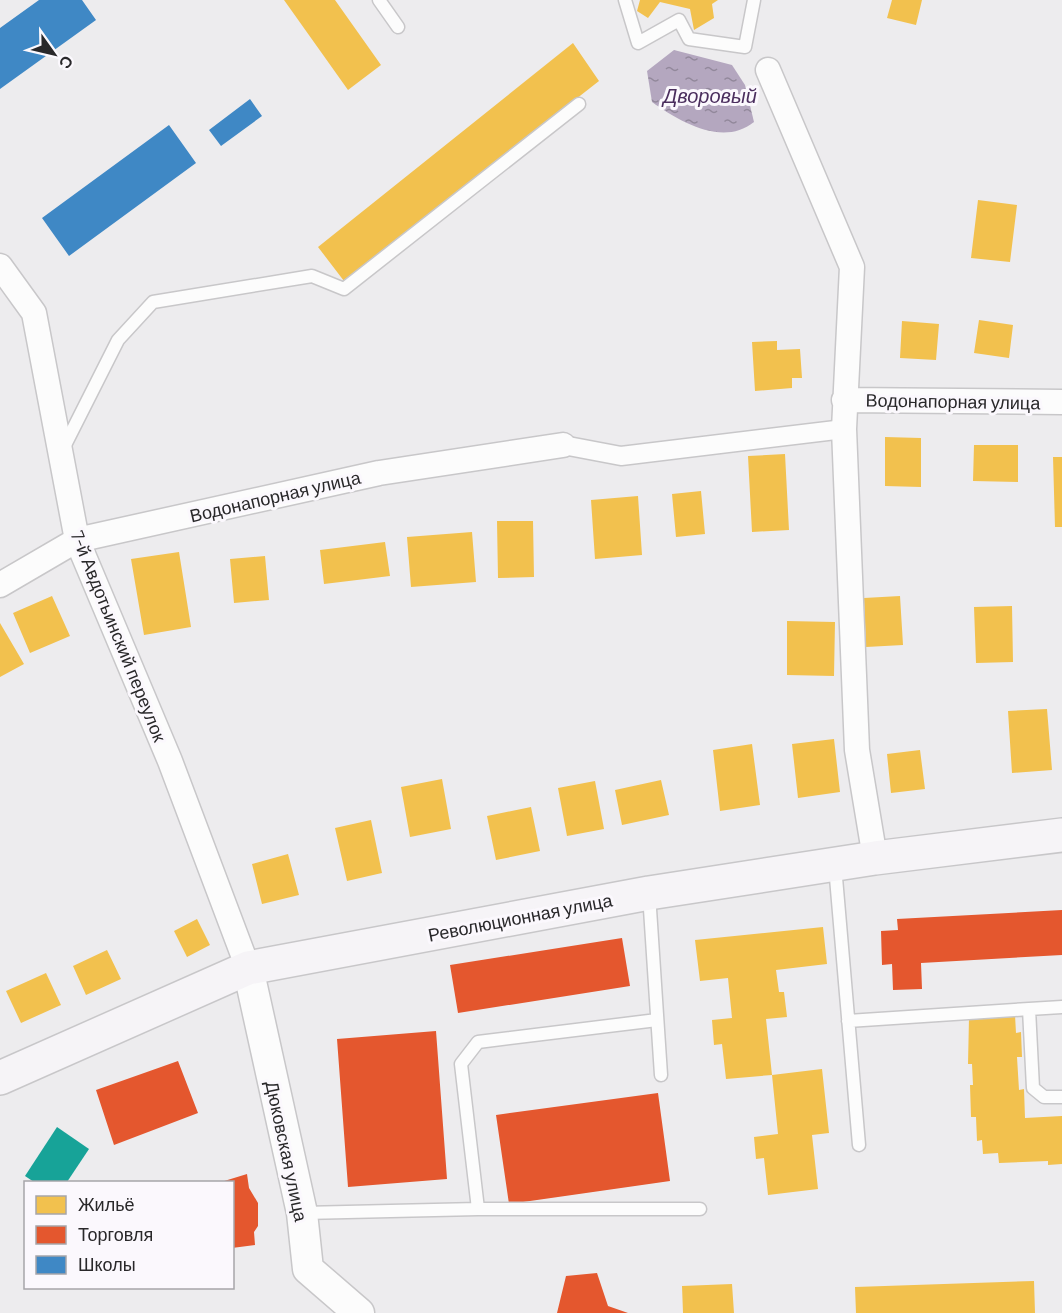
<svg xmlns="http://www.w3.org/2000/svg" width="1062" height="1313" font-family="Barlow,sans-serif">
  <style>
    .water { fill: url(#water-ripples) }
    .homes { fill: #f2c14e }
    .shops { fill: #e4572e }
    .schools { fill: #3f88c5 }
    .public { fill: #17a398 }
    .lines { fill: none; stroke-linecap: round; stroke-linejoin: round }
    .service-casing { stroke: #c8c7c9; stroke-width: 15 }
    .pedestrian-casing { stroke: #c8c7c9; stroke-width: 21 }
    .minor-casing { stroke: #c8c7c9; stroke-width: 27 }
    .tertiary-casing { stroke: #c8c7c9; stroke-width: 33 }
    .secondary-casing { stroke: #c8c7c9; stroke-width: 36 }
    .service { stroke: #fcfcfc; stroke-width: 12 }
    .pedestrian { stroke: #fcfcfc; stroke-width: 18 }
    .minor { stroke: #fcfcfc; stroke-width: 24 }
    .tertiary { stroke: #fcfcfc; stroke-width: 30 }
    .secondary { stroke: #f6f4f7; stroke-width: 33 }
    .labels { text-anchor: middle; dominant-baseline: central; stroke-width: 6; stroke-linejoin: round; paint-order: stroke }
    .street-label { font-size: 18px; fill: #29282a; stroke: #fbf8fd }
    .water-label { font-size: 20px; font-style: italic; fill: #4b2e5e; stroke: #fbf8fd }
  </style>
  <defs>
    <pattern id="water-ripples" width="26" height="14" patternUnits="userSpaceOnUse" patternTransform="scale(1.5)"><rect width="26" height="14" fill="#b4a7bf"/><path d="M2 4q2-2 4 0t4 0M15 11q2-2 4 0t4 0" fill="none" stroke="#92889b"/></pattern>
  </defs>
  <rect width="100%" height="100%" fill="#edecee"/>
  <path class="water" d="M674,50l58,15 13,20 9,37c-31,25 -74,0 -102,-20l-5,-31z"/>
  <path class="homes" d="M284,0h51l46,65 -33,25z
    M640,0h78l-6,4 2,14 -20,12 -4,-21 -30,-7 -12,16 -11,-7z
    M892,0h30l-6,25 -29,-7z
    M573,43l26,38 -255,200 -26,-34z
    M978,200l39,5 -7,57 -39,-4z
    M979,320l34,5 -4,33 -35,-5z
    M902,321l37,3 -3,36 -36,-2z
    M777,341v9l23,-1 2,29h-10v10l-37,3 -3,-49z
    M885,437l36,1v49l-36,-1z
    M974,445h44v37l-45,-1z
    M785,454l4,76 -37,2 -4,-76z
    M1053,457h9v70h-7z
    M701,491l4,43 -29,3 -4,-43z
    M638,496l4,59 -47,4 -4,-59z
    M497,521h36l1,56 -36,1z
    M472,532l4,50 -65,5 -4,-50z
    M385,542l5,34 -66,8 -4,-34z
    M179,552l12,75 -47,8 -13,-76z
    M265,556l4,44 -35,3 -4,-44z
    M52,596l18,40 -40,17 -17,-40z
    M900,596l3,49 -37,2 -2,-49z
    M1012,606l1,56 -37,1 -2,-56z
    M787,621l48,1 -1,54 -47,-1z
    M0,623l24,41 -24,13z
    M1047,709l5,61 -40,3 -4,-62z
    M834,739l6,53 -42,6 -6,-54z
    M752,744l8,61 -40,6 -7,-61z
    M920,750l5,39 -34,4 -4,-39z
    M442,779l9,50 -41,8 -9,-50z
    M661,780l8,35 -47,10 -7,-35z
    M595,781l9,48 -37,7 -9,-48z
    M531,807l9,44 -44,9 -9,-44z
    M371,820l11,53 -35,8 -12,-53z
    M288,854l11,41 -37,9 -10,-40z
    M197,919l13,26 -23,12 -13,-26z
    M823,927l4,37 -51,6 3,22h5l3,25 -21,2 6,56 -46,4 -4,-35 -8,1 -2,-25 20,-2 -4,-40 -28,3 -5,-41z
    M107,950l14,29 -35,16 -13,-29z
    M46,973l15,32 -40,18 -15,-32z
    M1015,1015l1,18 5,-1 1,25h-5l2,33 5,-1 1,29 37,-2v48l-14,1v-4l-49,2 -1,-10 -15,1 -1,-14 -5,1 -1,-24h-5l-1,-32h3l-1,-21h-4l1,-46z
    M822,1069l7,64 -17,2 6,54 -50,6 -4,-37 -8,1 -2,-22 24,-3 -6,-59z
    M1034,1281l1,32h-179l-1,-26z
    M732,1284l2,29h-51l-1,-27z"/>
  <path class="shops" d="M1062,910v45l-141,8 1,26 -29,1 -1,-26 -10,1 -1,-34 17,-1 -1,-11z
    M622,938l8,48 -172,27 -8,-48z
    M436,1031l11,148 -99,8 -11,-148z
    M178,1061l20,52 -84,32 -18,-55z
    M658,1093l12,88 -161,23 -13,-89z
    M247,1174l2,14 9,15v23l-4,6 1,13 -23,3v-66h-11z
    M597,1273l11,33 20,7h-71l9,-37z"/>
  <path class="schools" d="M39,0h43l14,20 -96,69v-61z
    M250,99l12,17 -41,30 -12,-16z
    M169,125l27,38 -127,93 -27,-38z"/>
  <path class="public" d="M57,1127l32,22 -22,33h-33l-9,-6z"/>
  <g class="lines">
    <g class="service-casing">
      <path id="service" d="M379,0l19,27
        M625,0l13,43 41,-23 10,19 56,8 9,-47
        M63,449l55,-109 35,-38 159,-26 32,13 235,-185
        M835,866l24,279
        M649,894l12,181
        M1029,1009l33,-2
        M848,1021l181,-12 4,79 11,9h18
        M478,1209l-17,-145 17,-22 179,-22
        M303,1213l175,-4h222"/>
    </g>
    <g class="pedestrian-casing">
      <path id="pedestrian" d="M563,445l58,11 223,-27"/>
    </g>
    <g class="minor-casing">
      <path id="minor" d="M768,70l84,197 -8,162 13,321 18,108
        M0,266l34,47 43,227 93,221 78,207
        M844,400l218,2
        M0,585l77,-45 302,-67 184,-28"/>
    </g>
    <g class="tertiary-casing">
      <path id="tertiary" d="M248,968l54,245 6,56 51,44"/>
    </g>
    <g class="secondary-casing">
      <path id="secondary" d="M0,1078l248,-110 401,-75 226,-35 187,-23"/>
    </g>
    <use href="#service" class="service"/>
    <use href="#pedestrian" class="pedestrian"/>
    <use href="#minor" class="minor"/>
    <use href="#tertiary" class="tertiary"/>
    <use href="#secondary" class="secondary"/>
  </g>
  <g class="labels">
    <g class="street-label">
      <text transform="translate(953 401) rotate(1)">Водонапорная улица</text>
      <text transform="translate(275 496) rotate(-13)">Водонапорная улица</text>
      <text transform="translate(119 636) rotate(68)">7-й Авдотьинский переулок</text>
      <text transform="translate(520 917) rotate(-11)">Революционная улица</text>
      <text transform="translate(287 1151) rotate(78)">Дюковская улица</text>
    </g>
    <g class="water-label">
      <text x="710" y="95">Дворовый</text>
    </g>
  </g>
  <rect x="24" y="1181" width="210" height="108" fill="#fbf8fd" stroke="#a7a5a9" stroke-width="1.5"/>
  <rect x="36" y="1196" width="30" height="18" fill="#f2c14e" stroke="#a7a5a9" stroke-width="1.5"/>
  <text x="78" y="1211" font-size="18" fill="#29282a">Жильё</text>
  <rect x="36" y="1226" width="30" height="18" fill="#e4572e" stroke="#a7a5a9" stroke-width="1.5"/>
  <text x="78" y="1241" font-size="18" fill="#29282a">Торговля</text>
  <rect x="36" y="1256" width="30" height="18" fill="#3f88c5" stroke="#a7a5a9" stroke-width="1.5"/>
  <text x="78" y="1271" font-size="18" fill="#29282a">Школы</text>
  <g transform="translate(54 54) rotate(124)" stroke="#fbf8fd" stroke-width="4.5" paint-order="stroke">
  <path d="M0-4.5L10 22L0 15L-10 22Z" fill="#29282a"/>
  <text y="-9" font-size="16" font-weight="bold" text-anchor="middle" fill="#29282a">С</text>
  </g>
</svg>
